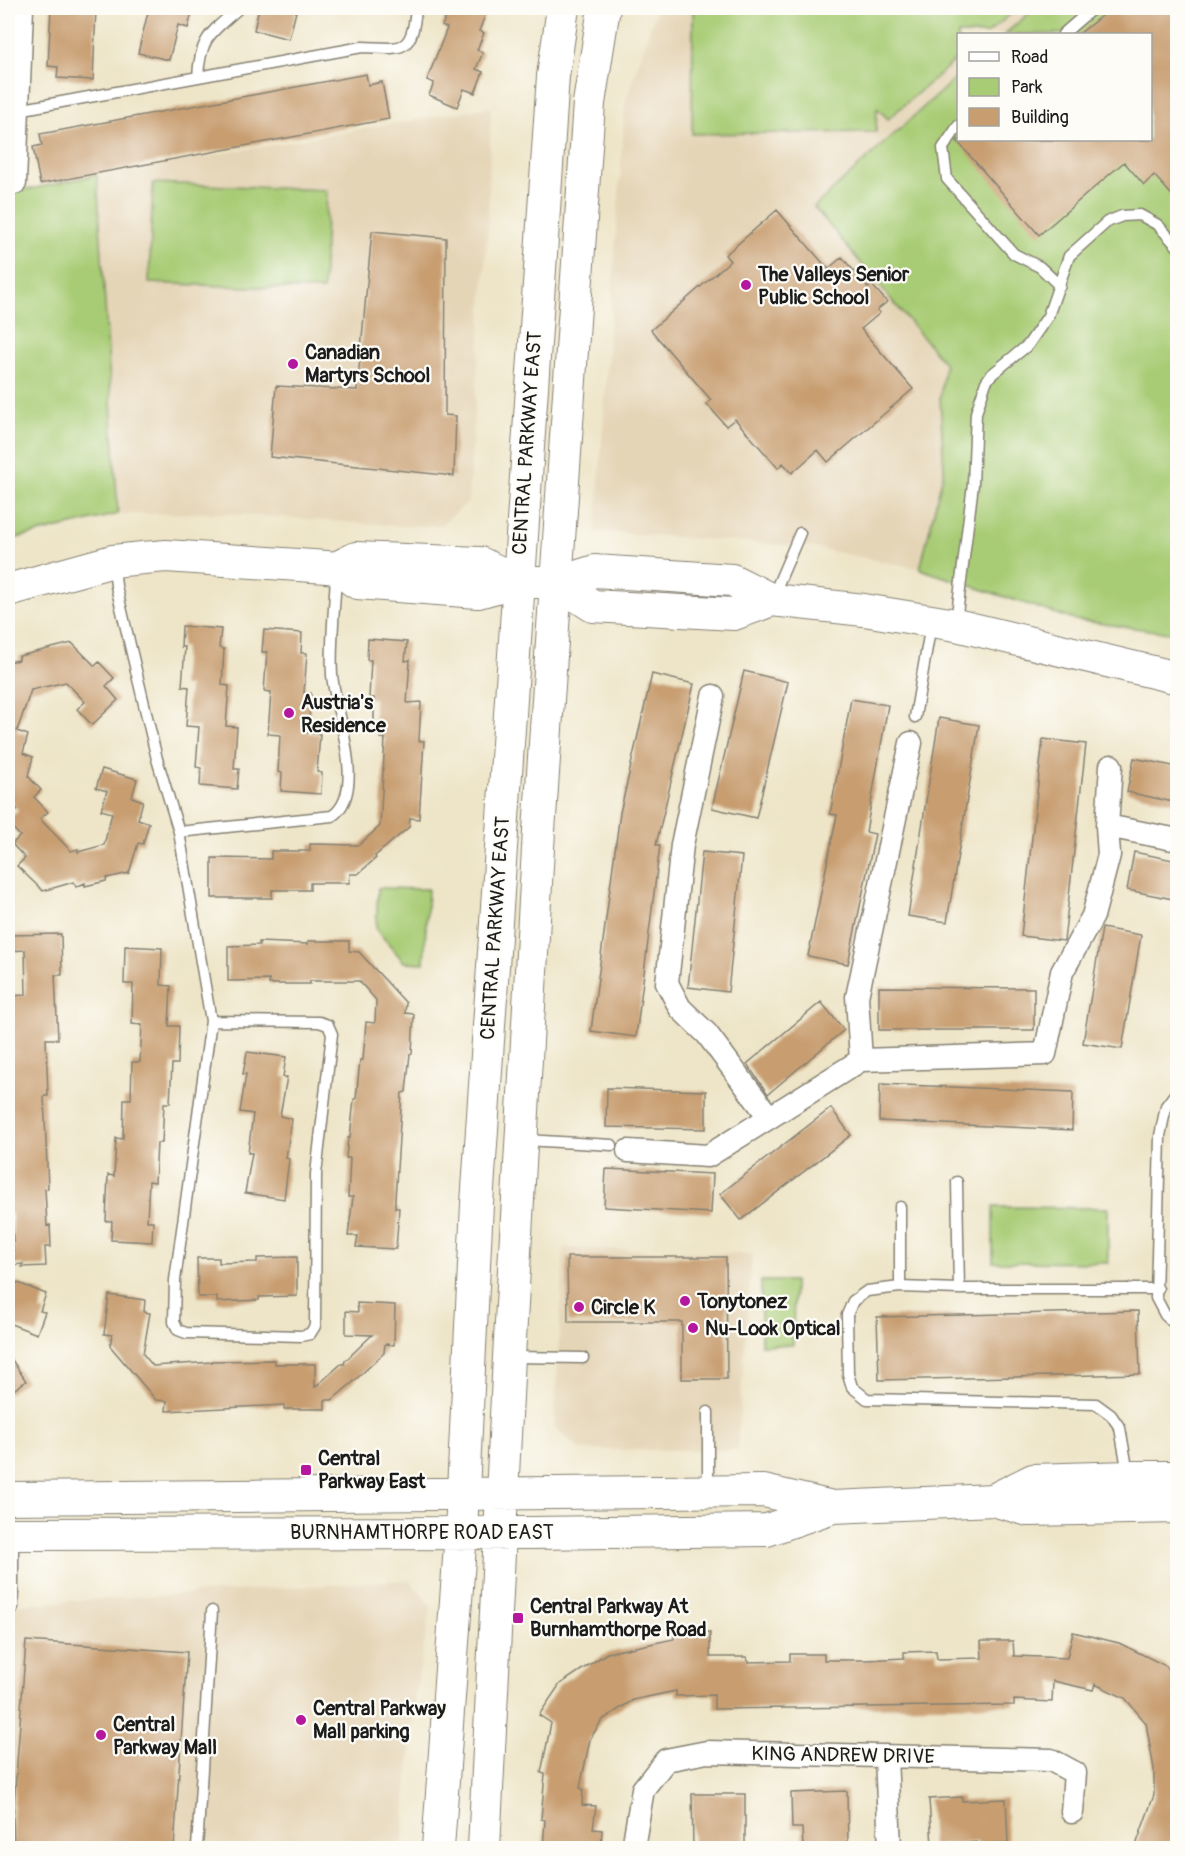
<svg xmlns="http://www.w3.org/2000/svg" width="1185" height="1856" font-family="Pangolin,sans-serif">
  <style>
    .built { fill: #e5d5b7 }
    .green { fill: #a8cc75; stroke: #627448; stroke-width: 1.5 }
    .building { fill: #c89e71 }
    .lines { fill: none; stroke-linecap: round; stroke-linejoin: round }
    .lane-casing { stroke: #858072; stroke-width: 13 }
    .street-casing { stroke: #858072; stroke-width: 25 }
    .secondary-casing { stroke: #858072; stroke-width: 34 }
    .lane { stroke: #fff; stroke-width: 10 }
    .street { stroke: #fff; stroke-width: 22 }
    .secondary { stroke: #fff; stroke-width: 32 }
    .poi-dot { fill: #b5179e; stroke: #fdfcf7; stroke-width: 2 }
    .labels { text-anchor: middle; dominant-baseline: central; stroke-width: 4.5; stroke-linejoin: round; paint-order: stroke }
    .poi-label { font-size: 20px; font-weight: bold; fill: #1c1c1c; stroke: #fdfcf7; text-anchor: start }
    .street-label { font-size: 20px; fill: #1c1c1c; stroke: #fdfcf7 }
  </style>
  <rect width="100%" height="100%" fill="#fdfcf7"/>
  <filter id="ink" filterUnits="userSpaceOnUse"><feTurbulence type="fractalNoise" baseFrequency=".0167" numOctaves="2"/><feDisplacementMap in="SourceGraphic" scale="12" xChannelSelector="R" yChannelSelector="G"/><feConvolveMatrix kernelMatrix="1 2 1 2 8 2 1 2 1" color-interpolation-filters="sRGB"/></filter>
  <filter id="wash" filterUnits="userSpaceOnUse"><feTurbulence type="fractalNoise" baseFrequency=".008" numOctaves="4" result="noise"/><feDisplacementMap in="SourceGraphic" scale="24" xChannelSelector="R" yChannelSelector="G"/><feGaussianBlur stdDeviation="1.35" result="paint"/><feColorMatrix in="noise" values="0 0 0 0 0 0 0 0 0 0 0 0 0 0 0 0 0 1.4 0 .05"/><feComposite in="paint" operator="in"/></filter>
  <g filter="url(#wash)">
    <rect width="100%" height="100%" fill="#eee5c8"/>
    <path class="built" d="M657,8h378l-30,26h-47v42l-144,131 131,157 -5,34 4,72 -24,99 -110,-22 -214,-16 29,-428z
      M491,107l-3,119 -20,276 -27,23 -40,1 -180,-13 -103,1 -21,-339z
      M564,1248l188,6 -15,196h-157l-26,-24z
      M409,1580l22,27 -16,89 -13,152h-394v-243z"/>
    <path class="green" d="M693,8h316l4,4 -26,22h-29v24l-70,61 -11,-11 -1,24 -184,2z
      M1035,8h142v626l-102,-14 -155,-51 24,-99 -4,-72 5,-34 -131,-157 144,-131v64h192v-106h-145z
      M97,175l21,339 -110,26v-352l23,1z
      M153,183l174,7 -4,100 -174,-7z
      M378,888l50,1 -4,74 -20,-1 -28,-33z
      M993,1207l115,1v55l-115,-1z
      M761,1281h33l-1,64h-32z"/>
    <g id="blocks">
      <path class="building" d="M51,8h45l-3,72 -36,-2 1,-11 -10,-1z
        M149,8h44l-5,20 -10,-3 -9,35 -31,-7z
        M259,8h38l-8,31 -35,-9z
        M449,8h39l-9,23 5,2 -7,17 6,2 -7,17 7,3 -8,21 -11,-4 -7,18 -28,-12 5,-12 -7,-3 20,-52 -5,-2z
        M1111,8h67v194l-24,-27 -10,10 -20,-23 -85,73 -82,-94 1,-1h192v-106h-71z
        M366,74l2,11 14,-3 7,37 -349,65 -7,-37 9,-2 -2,-11z
        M777,210l51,59 14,-12 26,31 4,-3 15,17 -10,8 3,3 -19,16 52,60 -85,73 -10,-12 -26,23 -9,-10 -5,5 -43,-49 -9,7 -19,-22 4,-4 -60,-70 79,-69 -5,-6z
        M372,231l74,7 -1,177 11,1 -2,60 -184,-19 6,-71 81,4z
        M182,626l39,3 -2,19 5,1 -2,36 7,1 -3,40 11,1 -3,42h5l-2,20 -37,-3 1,-18 -5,-1 3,-40 -13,-1 3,-39 -7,-1 3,-39h-4z
        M264,630l38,3 -1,20h6l-3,40h7l-3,40 12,1 -3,38 5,1 -1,21 -40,-3 1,-18 -4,-1 2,-37 -12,-1 3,-42 -7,-1 3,-39h-5z
        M368,639l39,3 -2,19 5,-1 -3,43 14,-1 -2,39h5l-5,78 -9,-1 -1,9 -34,29 1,2 -18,16h-8l-1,9h-39v7h-38v8h-60v-40l59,1v-8h39v-7l49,1 21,-19 5,-88h-5l1,-14h-7v-26h-5l2,-38h-4z
        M72,643l23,23 4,-4 15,16 -8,8 12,14 -26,25 -15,-16 8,-7 -19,-20 -35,8 -14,41 11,4 -5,18 10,4 -5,19 13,14 -7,7 14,15 -8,7 31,32 7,-2v3l26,-7 8,-32 -11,-3 6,-19 -11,-3 6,-19 35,10 -5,18 11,4 -5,18 11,4 -6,21 -5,-1 -9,30 -22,5 -1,3 -21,5v-3l-9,4 -2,-5 -31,9 -26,-25 8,-8 -13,-14 8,-8 -12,-13v-3l10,-10 -10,-12v-136l11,-2v-4z
        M744,671l44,11 -32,136 -44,-10z
        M652,674l42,10 -38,161h4l-24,192 -45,-6 29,-218z
        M851,699l37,6 -22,127 9,2 -27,130 -40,-8 29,-141 -7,-1z
        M939,718l40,7 -32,197 -39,-6z
        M1043,739l43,5 -22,197 -43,-5z
        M1134,758l44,9v36l-51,-11z
        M702,852l40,4 -14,136 -40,-5z
        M1134,852l44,9v39l-51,-10z
        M1102,928l39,7 -19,114 -39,-6z
        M61,934l1,41h-7l3,64h-12l2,57h-4l4,92 -3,1 2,37 3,-1 1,22h-6l1,19 -24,1 1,-3 -9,1 -2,-51h-4v-218l18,-1 -1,-45 -17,1v-16z
        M308,941h41v10l10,1 47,51 -1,10 9,1 -2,40h-2l-4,38 -4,1 -7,106v9h4l-3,41 -40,-2 2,-11h-10l5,-39h-5l2,-39h-4l2,-20h2l4,-39h2l4,-39h3l3,-38 9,1 1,-23 -17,-19h-49v3h-41v-4l-41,1v-35l31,-1v-3l49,2z
        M125,946l37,2 -1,37 10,1 -2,40h10l-1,38h-6l-2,39h-6l-2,40h-5l-2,39 -6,-1 -2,40h6l-1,21 -41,-2 1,-19h-6l2,-46 6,1 2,-38 7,1 1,-40h7l1,-37h8l2,-37 -10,-1 1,-40h-9z
        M879,987l155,1v42h-155z
        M821,1002l23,28 -76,64 -21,-30z
        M247,1052l39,5 -3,20h4l-7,39 12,3 -6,39 3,1 -5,40 -39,-6 7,-40h-4l5,-39 -13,-2 6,-38h-3z
        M880,1084l193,8 -1,38 -193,-9z
        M607,1088l99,3v38l-100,-2z
        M831,1108l20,27 -110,85 -21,-26z
        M606,1169l107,5 -2,39 -107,-6z
        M297,1257v39l-38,1v3l-42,2v-5h-19l-1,-39h22v5l38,-1v-4z
        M567,1257h159l1,122h-45v-57h-114z
        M16,1282l30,12 -6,17 5,1 -8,22 -29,-11v-20z
        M109,1295l36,5 -1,12 6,1 -7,41 10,12 59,-4v-1l63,-1v4h40v23l26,-23h3l1,-3 27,-26 -26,-1v-23l12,1 -1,-9 38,2 -1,40 -9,-1 -1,9 -32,30 -20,17h-7v9h-41v-4l-118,6 1,-10 -11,-1 -46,-54 2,-11 -8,-1z
        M1138,1311l2,63 -261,6 -2,-63z
        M8,1354l18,27 -18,13z
        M710,1632v25h37l1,5 42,-1v-7h34v6h43l37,-2v-6l32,-1 1,8 45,-1 -1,-17h32l1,15 53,2 6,-26 46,11 47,23 12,13v169h-43l19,-53v-26l-8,-46 -21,-25 -30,-14 -2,6 -40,-9 -1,21 -38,-2v5l-300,4v-14l-38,1v-5l-43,9 -31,20 -12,19 -10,49 3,1 -1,16 14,1 -3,23 9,1 -1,18h-58l2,-28 -4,-1 4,-45 -4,-1 10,-50 -12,-8 21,-31 47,-31 67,-14v-6z
        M26,1641l161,11 -13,196h-160l-1,-30z
        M847,1791l1,57h-45l-1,-20h-10l-1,-35z
        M692,1794h53v54h-52z
        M962,1797v4l44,-2 2,44 -31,1v-2l-45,4 -3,-47z"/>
    </g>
  </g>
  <g filter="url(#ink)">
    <use href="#blocks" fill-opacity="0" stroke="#858072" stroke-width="1.5"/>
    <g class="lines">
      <g class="lane-casing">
        <path id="lane" d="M1063,34l30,-26
          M198,77c2,-40 13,-44 41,-69
          M18,110l344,-63c40,1 50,8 54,-39
          M958,126l-15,22 4,31 67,75 26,13 20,19
          M114,565l2,21 41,173 22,73 32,189 -36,259 -1,42 4,8 8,3 115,3 9,-2 5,-8 1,-152 16,-140 -4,-9 -9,-3 -108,-1
          M773,596l27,-63
          M956,622l17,-138 3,-71 10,-31 5,-7 37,-30 20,-29 21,-60 38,-34 15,-6 18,-1 18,10 20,22
          M915,717l16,-93
          M179,832l153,-16c36,-24 3,-105 0,-141 -2,-32 3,-69 4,-102
          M1178,1090l-12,16 -6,30 -4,162 9,17 13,12
          M525,1140l87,5
          M957,1182l2,107
          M900,1207v80
          M512,1357l71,1
          M1128,1473l-8,-45 -9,-13 -15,-11 -229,-5 -15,-12 -4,-13 -1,-59 6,-14 14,-10 33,-4 59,2h199
          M708,1490v-78
          M8,1617l5,-10v-69
          M197,1848l15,-237"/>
      </g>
      <g class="street-casing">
        <path id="street" d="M15,183l7,-175
          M713,696l-31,149 -15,138 13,25 27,26 62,83
          M1107,826l71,14
          M861,1060l-4,-63 54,-254
          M628,1151l80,5 153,-96 184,-6 17,-82 31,-56 16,-61 -2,-29 4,-60
          M886,1756l4,92
          M633,1848l10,-59 23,-29 41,-8 344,8 24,13 -3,39"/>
      </g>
      <g class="secondary-casing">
        <path id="secondary" d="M336,568l20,-10 124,5 38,18
          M557,583l36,23 141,8 38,-14
          M8,590l105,-29 30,-3 23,-2 161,11 9,1 21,15 121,9 40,-11 39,2 38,-12 137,9 40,20 92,10 92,15 222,53
          M8,1498l756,-7 69,16
          M993,1500l40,-20 96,-3h49
          M8,1534l523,-1 236,-3 66,-23 160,-7 36,10 149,-3
          M438,1848l23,-316 16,-328 76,-1128 10,-68
          M484,1848l25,-491 30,-526 50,-728 15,-95"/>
      </g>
      <use href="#lane" class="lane"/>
      <use href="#street" class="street"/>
      <use href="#secondary" class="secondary"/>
    </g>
  </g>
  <g class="poi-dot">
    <circle cx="746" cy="285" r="6"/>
    <circle cx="293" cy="364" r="6"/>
    <circle cx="289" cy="713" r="6"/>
    <circle cx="685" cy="1301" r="6"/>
    <circle cx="579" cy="1307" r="6"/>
    <circle cx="693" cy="1328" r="6"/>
    <rect x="300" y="1464" width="12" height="12" rx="3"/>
    <rect x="512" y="1612" width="12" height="12" rx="3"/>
    <circle cx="301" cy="1720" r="6"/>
    <circle cx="101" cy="1735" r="6"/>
  </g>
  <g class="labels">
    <g class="poi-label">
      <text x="758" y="274">The Valleys Senior<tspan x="758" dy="23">Public School</tspan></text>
      <text x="305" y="352">Canadian<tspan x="305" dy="23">Martyrs School</tspan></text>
      <text x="301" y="702">Austria's<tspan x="301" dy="23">Residence</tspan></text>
      <text x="697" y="1301">Tonytonez</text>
      <text x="591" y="1307">Circle K</text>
      <text x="705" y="1328">Nu-Look Optical</text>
      <text x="318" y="1458">Central<tspan x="318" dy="23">Parkway East</tspan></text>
      <text x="530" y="1606">Central Parkway At<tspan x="530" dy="23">Burnhamthorpe Road</tspan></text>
      <text x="313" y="1708">Central Parkway<tspan x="313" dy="23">Mall parking</tspan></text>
      <text x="113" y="1724">Central<tspan x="113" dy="23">Parkway Mall</tspan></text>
    </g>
    <g class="street-label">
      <text transform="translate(527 443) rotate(-86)">CENTRAL PARKWAY EAST</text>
      <text transform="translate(495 928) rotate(-86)">CENTRAL PARKWAY EAST</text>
      <text x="422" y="1532">BURNHAMTHORPE ROAD EAST</text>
      <text transform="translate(843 1755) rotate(1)">KING ANDREW DRIVE</text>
    </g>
  </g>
  <rect width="1185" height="1856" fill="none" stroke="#fdfcf7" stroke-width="30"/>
  <rect x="957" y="33" width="195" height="108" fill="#fdfcf7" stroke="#a3a29f" stroke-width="1.5"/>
  <rect x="969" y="52" width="30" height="9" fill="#ffffff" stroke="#a3a29f" stroke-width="1.5"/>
  <text x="1011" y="63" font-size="18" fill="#1c1c1c">Road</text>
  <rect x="969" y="78" width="30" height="18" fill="#a8cc75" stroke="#a3a29f" stroke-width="1.5"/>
  <text x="1011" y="93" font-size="18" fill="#1c1c1c">Park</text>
  <rect x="969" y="108" width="30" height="18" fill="#c89e71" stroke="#a3a29f" stroke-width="1.5"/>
  <text x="1011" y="123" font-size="18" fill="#1c1c1c">Building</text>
</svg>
